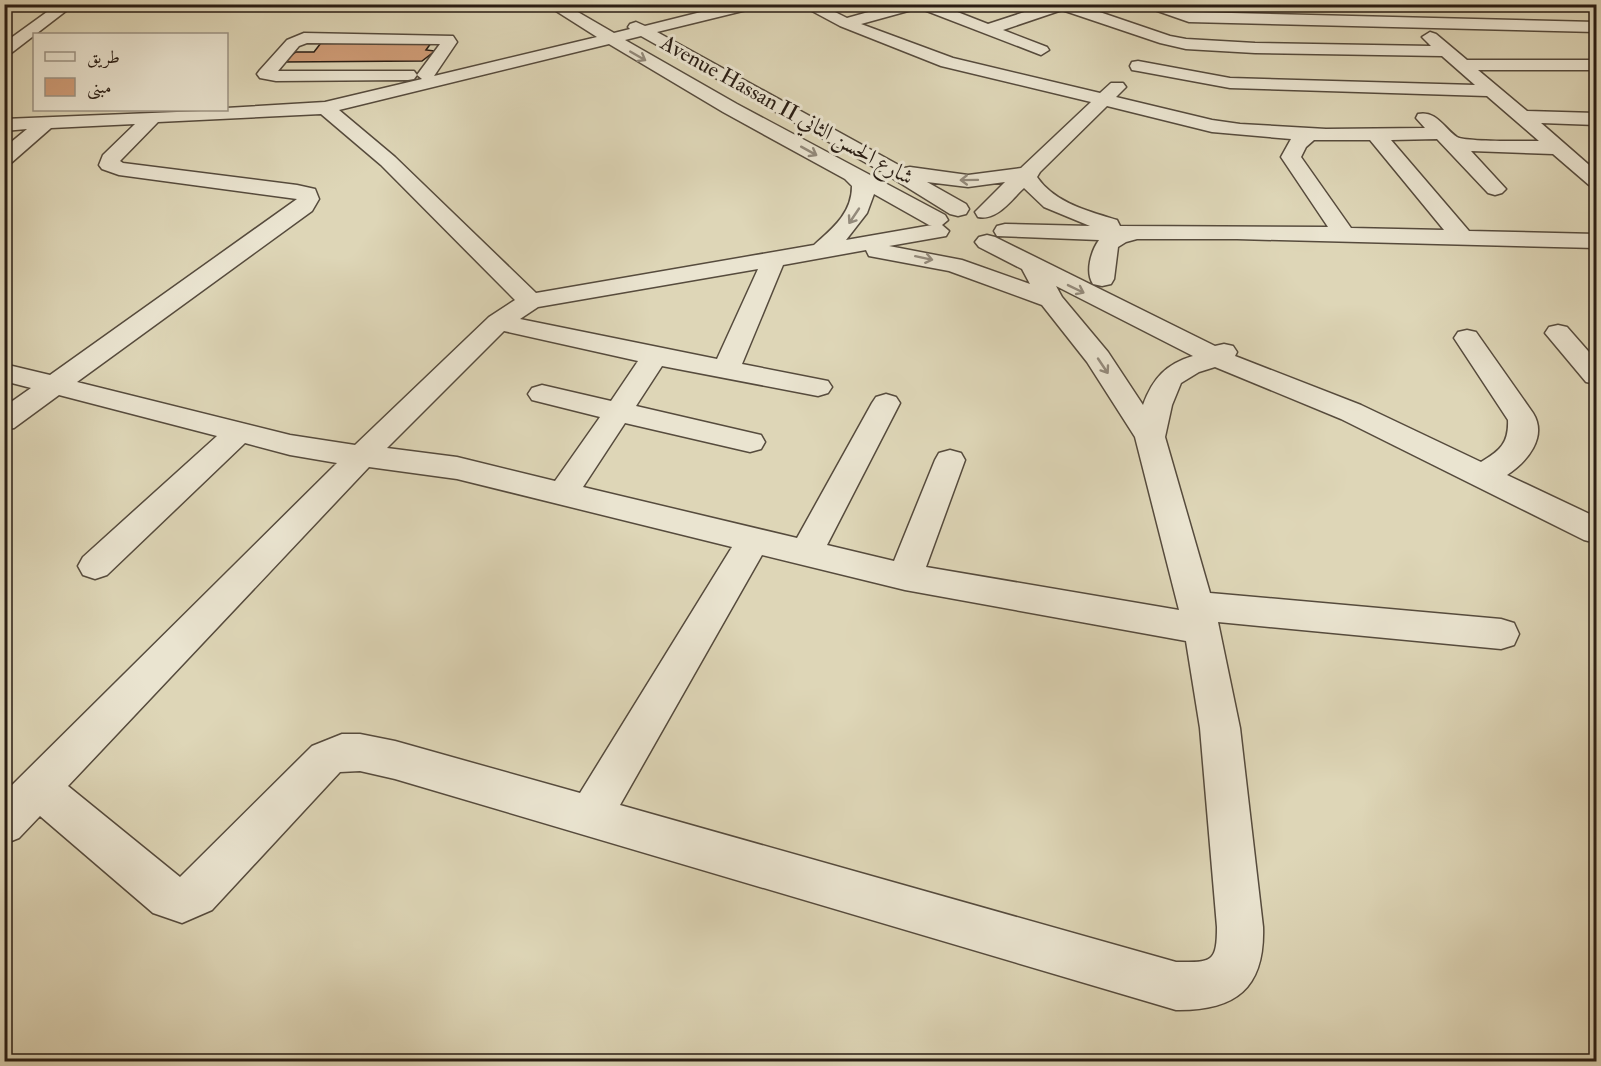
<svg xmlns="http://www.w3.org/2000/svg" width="1601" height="1066" font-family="'IM FELL Double Pica',Amiri,serif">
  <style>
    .green { fill: #b0be8f; stroke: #6c6e52; stroke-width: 1.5 }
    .building { fill: #d09d78; stroke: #291d14; stroke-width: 1.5 }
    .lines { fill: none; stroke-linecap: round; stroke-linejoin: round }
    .minor-casing { stroke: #564b3d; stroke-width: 3 }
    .minor { fill: #eae4d0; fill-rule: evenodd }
    .oneway { stroke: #938a7b }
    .labels { text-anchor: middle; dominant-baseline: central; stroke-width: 6; stroke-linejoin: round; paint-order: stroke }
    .far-street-label { font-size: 22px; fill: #291d14; stroke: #eae4d0 }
  </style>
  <rect width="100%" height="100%" fill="#ded6b7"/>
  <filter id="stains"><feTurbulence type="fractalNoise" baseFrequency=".00333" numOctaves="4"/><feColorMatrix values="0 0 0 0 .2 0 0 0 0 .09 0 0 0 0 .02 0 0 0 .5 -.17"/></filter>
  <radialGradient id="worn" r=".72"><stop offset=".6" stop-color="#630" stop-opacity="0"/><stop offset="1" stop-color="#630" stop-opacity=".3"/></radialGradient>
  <path class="green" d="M229,4h202v1l-2,6 -202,-4z"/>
  <path class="building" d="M324,39h110l-8,11 9,1 -13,10 -140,1 14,-10h18z"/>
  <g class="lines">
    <g class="minor-casing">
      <path id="minor" d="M58,4h17l-65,50 -6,2v-13z
        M545,4h19l50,29 16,-4 -2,-2 2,-3 6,-2 9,4 88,-22h28l-2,3 -102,25 247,136 6,-1 58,8 53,-7 70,-66 -150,-36 -101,-40 -41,-22h20l28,14 50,-14h40l51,20 61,-20h27l94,32 16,3 69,4 176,3 -9,-9 8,-5 6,2 31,26h129v10h-118l49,41 69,2v12l-55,-2 55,48v16l-7,-2 -36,-31 -82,-3 35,38 -4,4 -7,2 -7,-2 -51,-54 -46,1 78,91 127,3v14l-359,-9h-100l-11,3 -8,5 -4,32 -3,5 -9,2 -9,-2c-8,-12 -2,-33 6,-44l-102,-4 -3,-5 3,-5 8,-2 85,2 -46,-19 -20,-19c-13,12 -27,33 -46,29l-3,-5 30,-30 -37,5 -41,-5 39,22 3,5 -3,5 -8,2 -8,-2 -66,-41 -243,-137 -16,4 112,64 208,111 3,5 -6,5 7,6 -3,5 -57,10 73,14 68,24 -8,-15 -43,-22 -4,-5 4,-5 8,-2 8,2 220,109 9,-2 9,2 4,6 -2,4 126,49 120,57c19,-11 28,-19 27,-42l-54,-82 4,-6 9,-2 9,2 57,81c15,24 -6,49 -26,62l89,42v26l-12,-3 -243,-121 -126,-52 -16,5 -18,11 -9,22 -7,32 45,156 291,26 13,4 5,11 -5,11 -13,4 -283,-27 22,106 23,199c2,61 -27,84 -87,83l-781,-231 -35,-8 -20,1 -128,138 -30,13 -29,-10 -113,-97 -21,22 -15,6v-51l333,-330 -47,-8 -45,-12 -138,132 -12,4 -12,-4 -5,-9 5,-9 134,-121 -158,-41 -45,33 -10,2v-23l27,-19 -27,-7v-17l46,11 247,-176 -178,-24 -17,-6 -3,-4 4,-10 32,-31 -84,4 -40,35 -7,2v-17l23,-19 -23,2v-12l222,-9v-2l99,-6 97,-23 -5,-4 23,-31 -133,-1 -8,3 -21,25h136l3,4 -3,4 -6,1 -132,1 -16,-3 -3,-4 3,-4 27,-30 17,-7 149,3 4,6 -23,34 163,-39zM919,8l122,47 8,-5 -2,-3 -44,-17 59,-20 98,33 26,6 69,4 187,3 33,29 -245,-7 -92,-17 -6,1 -2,4 2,4 6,1 92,17 257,8 52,45c-14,0 -73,1 -82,-4 -13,-9 -21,-27 -39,-23l-2,4 9,10 -99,1 -86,-5 -28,-4 -96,-23 10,-10 -3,-4h-12l-11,10 -147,-35 -92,-34zM609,44l114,68 122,67 7,7c0,27 -19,42 -38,59l-278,48 -141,-136 -56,-47zM1107,106l105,26 79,7 -10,18 47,70 -208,-1 -3,-6c-29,-9 -62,-17 -80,-43l3,-5zM321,114l60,51 134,135 -26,17 -134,128 -65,-10 -213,-53 235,-171 7,-12 -4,-10 -18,-4 -174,-22 -3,-2 38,-39zM1314,140h56l74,90 -93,-2 -50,-71 5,-10zM874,194l55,31h3l-86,15 21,-27zM866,250l3,6 80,15 93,34 45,57 48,75 44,173 -253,-43 39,-107 -4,-7 -11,-3 -11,3 -4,7 -41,101 -67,-16 73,-142 -4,-6 -10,-3 -10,3 -4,6 -75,135 -214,-51 42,-64 125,29 11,-3 4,-7 -4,-7 -125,-29 26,-40 156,30 10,-3 4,-6 -4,-6 -86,-17 41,-99zM758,269l-41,90 -197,-40 18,-12zM1056,286l137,70c-27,8 -40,22 -50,49l-35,-53 -46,-55zM504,331l134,30 -27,40 -69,-16 -10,3 -4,6 4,6 68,17 -45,64 -98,-24 -70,-9zM369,467l88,12 275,68 -152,246 -185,-52 -35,-7h-18l-30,12 -132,131 -112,-91zM762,555l143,35 281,51 14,87 17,199c0,37 -6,35 -41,35l-556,-157z
        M1144,4h23l24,8 405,10v10l-407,-10 -43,-15z
        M1558,325l9,2 29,33v24l-10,-2 -41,-49 4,-6z"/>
    </g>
    <use href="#minor" class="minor"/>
  </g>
  <defs><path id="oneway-shaft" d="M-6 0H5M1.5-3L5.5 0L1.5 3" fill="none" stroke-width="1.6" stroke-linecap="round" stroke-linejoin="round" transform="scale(1.5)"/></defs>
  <g class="oneway">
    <use href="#oneway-shaft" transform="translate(638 56) rotate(30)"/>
    <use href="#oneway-shaft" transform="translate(809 151) rotate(29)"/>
    <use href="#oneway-shaft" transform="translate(969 180) rotate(179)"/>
    <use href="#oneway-shaft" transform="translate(854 216) rotate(124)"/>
    <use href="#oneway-shaft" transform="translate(924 258) rotate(12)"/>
    <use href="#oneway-shaft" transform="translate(1076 289) rotate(26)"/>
    <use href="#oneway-shaft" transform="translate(1103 366) rotate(56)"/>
  </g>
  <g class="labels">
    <g class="far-street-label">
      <text transform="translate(787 110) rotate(29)">Avenue Hassan II شارع الحسن الثاني</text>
    </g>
  </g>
  <rect width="1601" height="1066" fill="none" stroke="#ded6b7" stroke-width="24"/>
  <rect x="6" y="6" width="1589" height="1054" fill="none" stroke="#291d14" stroke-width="3"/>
  <rect x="12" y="12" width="1577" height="1042" fill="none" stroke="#291d14" stroke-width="1.5"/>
  <rect x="33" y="33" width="195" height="78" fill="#eae4d0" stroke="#9d9485" stroke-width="1.5"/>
  <rect x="45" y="52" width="30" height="9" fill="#eae4d0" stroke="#9d9485" stroke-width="1.5"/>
  <text x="87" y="63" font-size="18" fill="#291d14">طريق</text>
  <rect x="45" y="78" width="30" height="18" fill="#d09d78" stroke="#9d9485" stroke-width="1.5"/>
  <text x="87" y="93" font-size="18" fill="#291d14">مبنى</text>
  <rect width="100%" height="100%" filter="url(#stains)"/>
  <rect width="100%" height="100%" fill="url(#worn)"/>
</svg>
